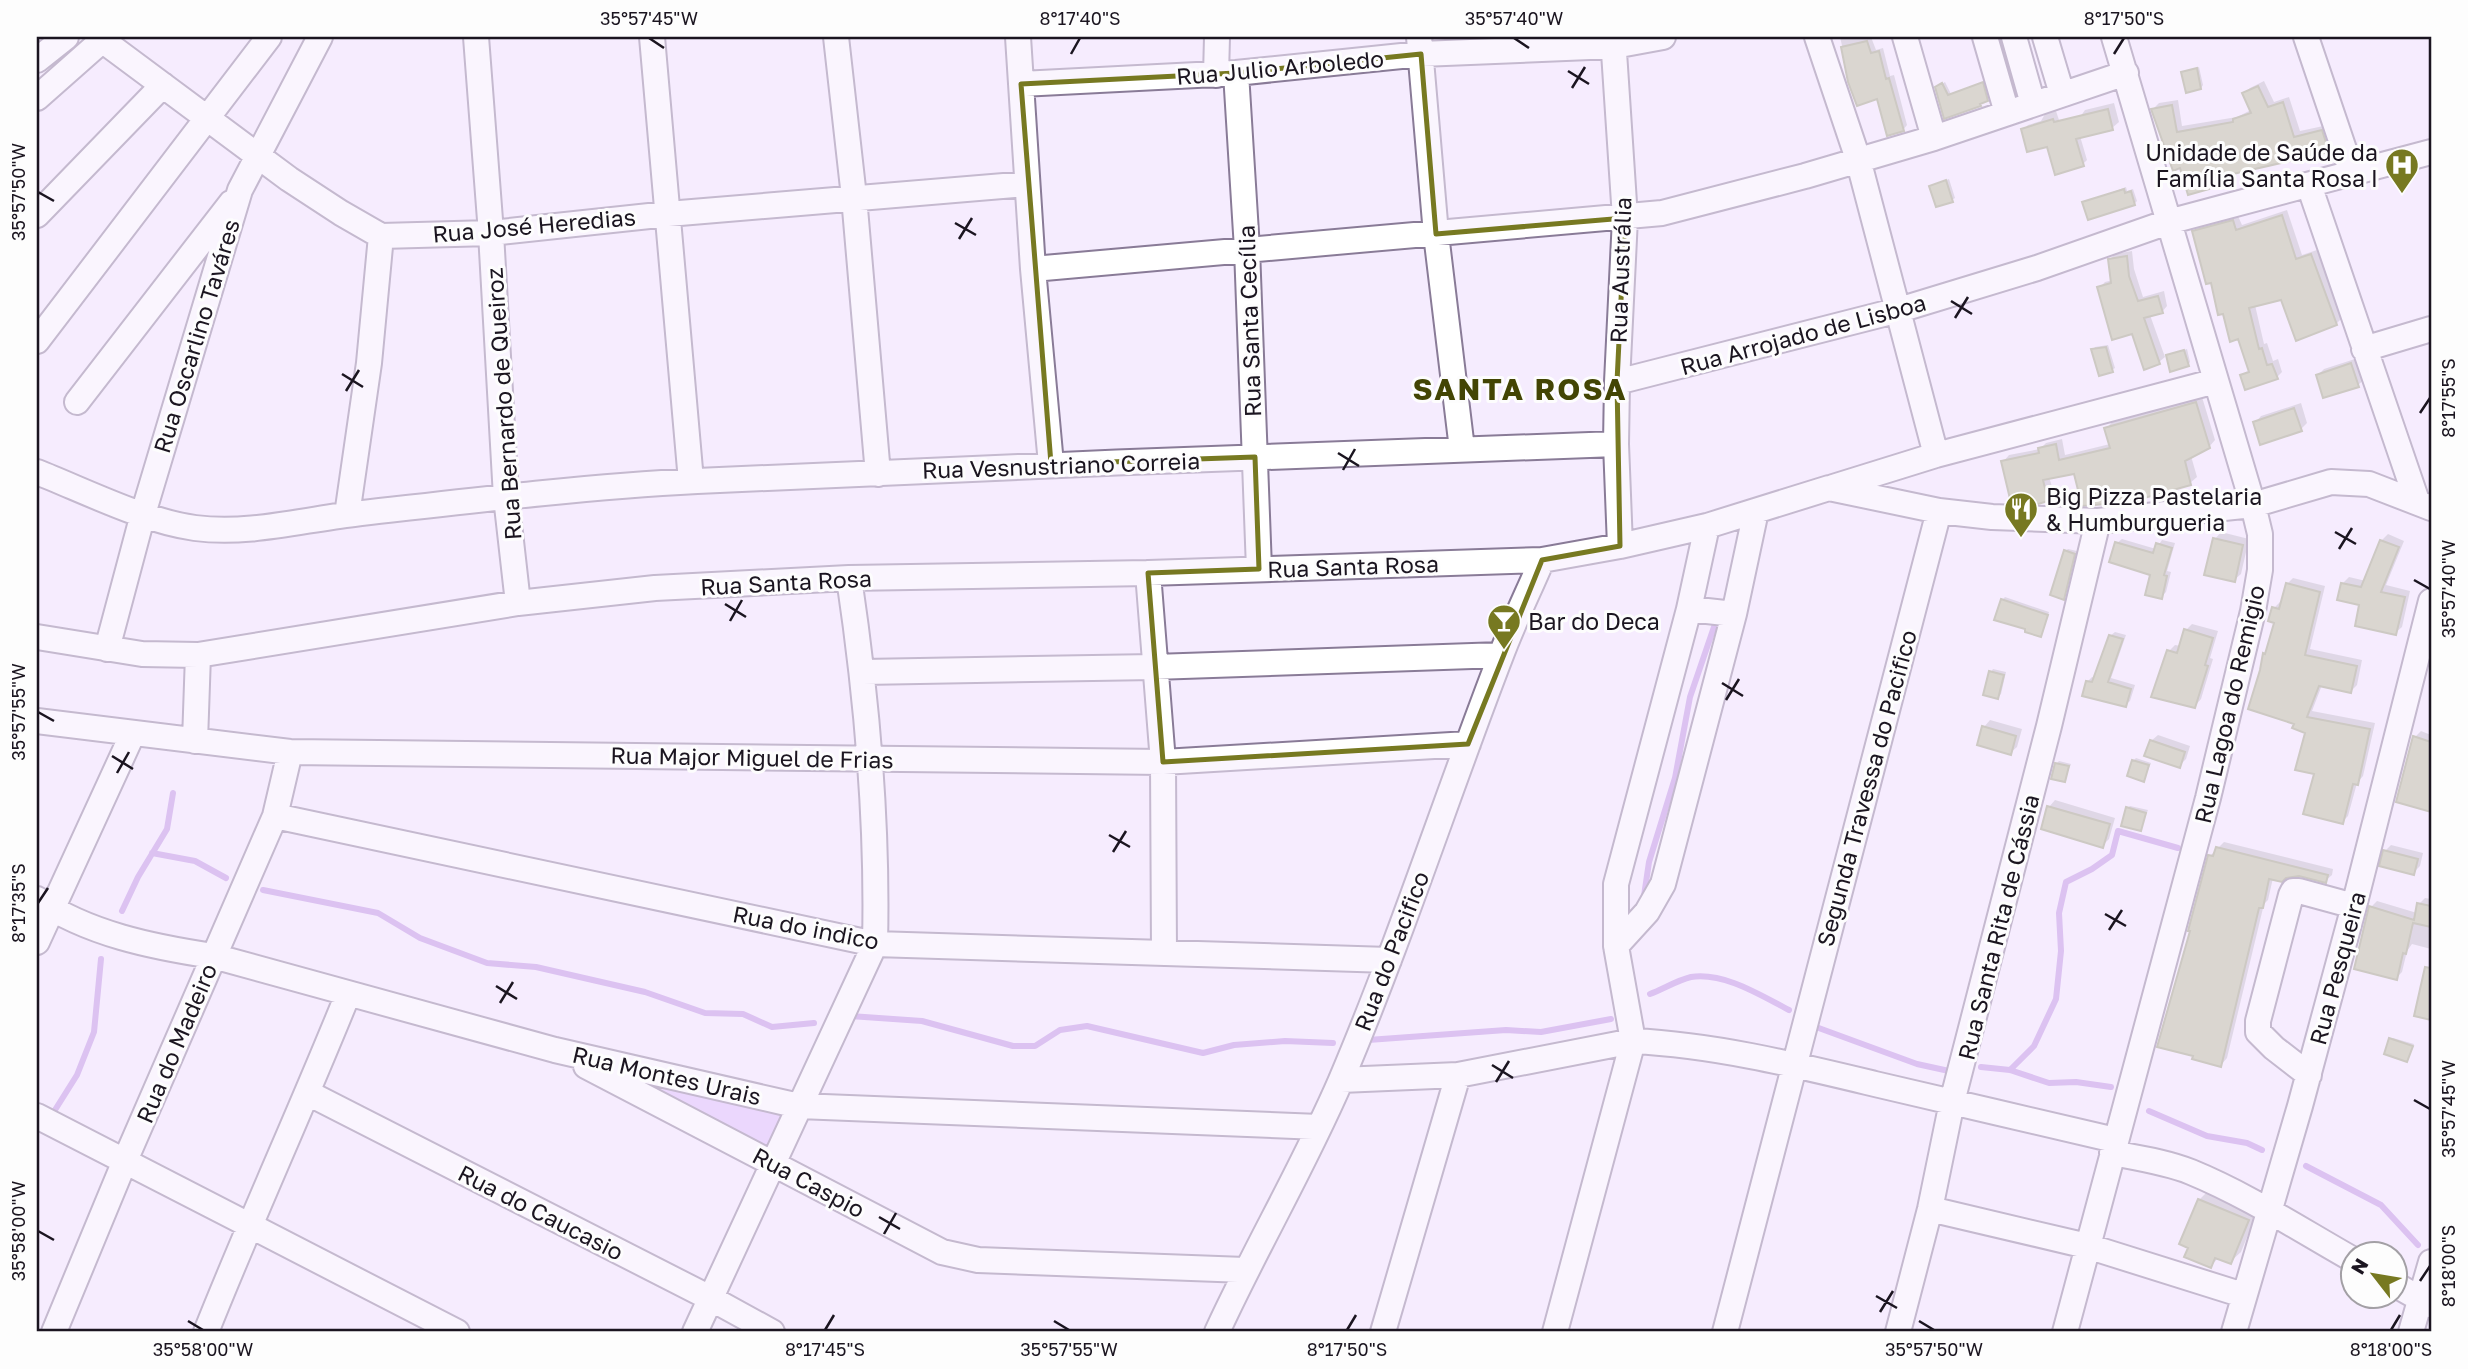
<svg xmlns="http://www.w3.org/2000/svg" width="2468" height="1369" font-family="'Golos Text',sans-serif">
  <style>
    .green { fill: #debdfd }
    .shadow { fill: #0003 }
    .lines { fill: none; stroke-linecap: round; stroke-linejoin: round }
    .stream { stroke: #bc8ee2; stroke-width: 6 }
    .building { fill: #b8bb9a; stroke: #9b9d7d; stroke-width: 2 }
    .minor-casing { stroke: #897b97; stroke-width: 28 }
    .minor { stroke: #fff; stroke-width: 24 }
    .marked { fill: none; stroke: #777921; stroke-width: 5; stroke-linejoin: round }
    .ticks { fill: none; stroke: #1b1520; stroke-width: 2.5 }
    .labels { text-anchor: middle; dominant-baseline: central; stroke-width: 6; stroke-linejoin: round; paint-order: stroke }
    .street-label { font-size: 23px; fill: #1b1520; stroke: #fdfdfd }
    .poi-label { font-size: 23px; fill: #1b1520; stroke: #fdfdfd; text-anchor: start }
    .district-label { font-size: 30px; font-weight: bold; letter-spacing: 2px; fill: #434504; stroke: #fdfdfd }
    .neatline { fill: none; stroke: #1b1520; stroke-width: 2.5 }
    .ticks-label { font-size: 18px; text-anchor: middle; fill: #1b1520 }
  </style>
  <rect width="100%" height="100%" fill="#f5ecfe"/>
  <path class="green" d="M600,1066l185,46 -16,40z"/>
  <path class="shadow" d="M1840,37h31l5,13 7,-2 7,28 4,-1 13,50 -4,5 -24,-33 -29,-17z
    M2199,67l4,18 -2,3 -18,-16z
    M1985,81l5,16 -3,3 -7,5 -35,12 -5,-32 5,-3 6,12z
    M2264,81l10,21 15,-5 11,34 28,-6 6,19 -6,6 -92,22 -21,9 -7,7 -26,-23 -29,-56 6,-6 19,-3 4,26 55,-9 14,-7 -7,-16 6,-6z
    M2114,103l5,19 -7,6 -32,8 7,24 -4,4 -60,-34 5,-5 13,-4 4,-7 11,-3 9,27 20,-28z
    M1949,179l6,19 -3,2 -21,-14z
    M2126,187l1,4 6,-2 4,12 -3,3 -50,-1z
    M2287,210l15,45 15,-5 25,68 -6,6 -54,-26 -27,7 9,39 3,-1 6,18 5,-2 4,13 -5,5 -35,-2 8,-6 -11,-32 -15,-25 -30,-80 5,-6 39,-10 4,9z
    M2132,251l2,18 9,28 21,-6 3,15 -5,6 -12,3 15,42 -6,5 -60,-74 6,-6 8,-2 -3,-21 5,-5z
    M2108,345l7,23 -3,2 -19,-20 2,-3z
    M2187,349l3,13 -2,3 -20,-9z
    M2358,358l7,21 -7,6 -40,-10 6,-6z
    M2202,397l13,43 -6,7 -18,9 6,21 -7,6 -41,11 -5,6 -69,-28 -26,5 5,16 -7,7 -44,-38 6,-7 31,-6 6,-6 16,-4 3,16 45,-11 -4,-15 6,-7z
    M2301,403l6,20 -6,6 -46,-6 6,-7z
    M2221,532l28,7 -8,35 -7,6 -19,-41z
    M2388,534l16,7 -18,44 24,6 -8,36 -7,6 -33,-29 -19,-21 6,-6 17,4 15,-40z
    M2122,539l34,10 6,-9 13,3 -8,28 4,1 -5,20 -5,5 -9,-23 -35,-31z
    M2068,549l9,2 -11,44 -3,3 2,-47z
    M2293,578l32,8 -15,63 52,11 -5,25 -6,6 -29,-6 -10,26 63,12 -12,53 -6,7 -9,33 -6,6 -26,-49 -9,-41 -11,-9 -32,-69 4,-4 8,-28 -2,-14 6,-6 3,1 4,-19z
    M2005,597l44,15 -6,20 -2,3 -13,-7 -26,-28z
    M2192,624l26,7 -8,27 3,1 -12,40 -6,7 -26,-55 6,-6 6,1 5,-16z
    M2115,632l11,3 -15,43 24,7 -5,16 -5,4 -38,-23 5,-5 3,1 15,-42z
    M1993,669l13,3 -5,22 -3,3 -7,-25z
    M1990,720l32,9 -5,18 -7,6 -26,-26z
    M2421,731l10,4 -1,75 -15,-73z
    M2158,735l32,11 -4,13 -7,7 -28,-25z
    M2136,758l15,5 -7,17 -11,-19z
    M2059,761l12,3 -7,17 -8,-17z
    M2055,800l60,18 -6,21 -7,7 -53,-39z
    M2130,806l18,4 -8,19 -13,-21z
    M2224,842l109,27 -1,6 -7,6 -26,-7 -26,4 -5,22 -4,4 -37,154 -6,7 -29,-135 18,-74z
    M2391,845l32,8 -3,13 -7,7 -28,-22z
    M2425,898l6,1v50l-19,-5 -5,7 -5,21 -6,6 -25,-71 6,-6 40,12 2,-9z
    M2393,1038l21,6 -7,16 -17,-19z
    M2209,1190l49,20 -17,42 -11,10 -11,-5 -8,9 -12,-66z"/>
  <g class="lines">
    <path class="stream" d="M152,853l43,8 31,17
      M263,890l115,23 42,25 67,25 49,4 109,25 60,21 38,1 29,13 42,-4
      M1644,896l5,-34 26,-84 15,-81 25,-73
      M122,911l16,-34 29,-48 6,-36
      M1650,994c13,-5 28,-14 41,-17 33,-5 69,18 98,33
      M850,1016l72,5 91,25h22l25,-16 27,-4 116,27 31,-8 51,-4 48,2
      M1816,1027l101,37 32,7
      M1368,1040l138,-10 35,2 70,-13
      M1981,1067l29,3 39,13 27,-1 35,5
      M2010,1070l24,-24 22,-47 5,-48 -2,-38 7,-31 26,-13 20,-14 6,-24 60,17
      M55,1110l22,-35 17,-43 7,-73
      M2149,1111l58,25 40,7 15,7
      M2306,1166l75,39 37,40"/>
  </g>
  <path class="building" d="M1867,41l4,12 8,-2 7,28 3,-1 15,53 -17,5 -10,-37 -20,7 -9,-24 -7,-35z
    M2197,68l4,21 -15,4 -5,-21z
    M1983,82l5,19 -8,3 1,2 -37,13 -9,-32 7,-4 6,12z
    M2258,86l10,21 15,-5 11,35 28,-7 7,22 -96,22 1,2 -26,9 1,4 -21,6 -8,-27 -7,3 -22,-62 21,-4 5,27 56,-10v-3l18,-6 -9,-20z
    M2108,109l5,21 -37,9 8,27 -29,9 -8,-28 -20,5 -6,-23 32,-10 1,3z
    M1946,180l7,22 -17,5 -7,-21z
    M2124,189l1,4 6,-2 4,14 -47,15 -6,-18z
    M2282,215l14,44 15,-5 26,71 -41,16 -15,-41 -32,8 10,41 3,-1 5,17 5,-1 6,15 -33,11 -5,-15 9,-3 -11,-33 -8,3 -7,-28 -5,1 -7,-32 -5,1 -14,-53 41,-11 3,10z
    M2127,256l2,20 9,25 20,-5 5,17 -19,5 16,46 -16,6 -12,-36 -20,6 -15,-53 14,-4 -3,-24z
    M2106,347l7,25 -14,4 -8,-27z
    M2184,350l5,16 -19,6 -4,-17z
    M2351,363l8,24 -36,11 -7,-23z
    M2196,402l14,46 -25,13 6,24 -47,13v3l-62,5 -8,-32 -31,6 5,21 -10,3 -27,-1 -10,-42 38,-8 -1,-5 18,-4 3,16 51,-12 -6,-20z
    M2294,408l8,23 -42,14 -7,-23z
    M2213,538l30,7 -8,37 -31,-7z
    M2380,540l19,7 -18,45 24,5 -9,38 -41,-9 4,-21 -22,-5 4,-17 20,4z
    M2115,542l38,11 3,-10 16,5 -8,27 3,1 -5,23 -17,-4 5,-20 -41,-13z
    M2064,550l11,4 -11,46 -14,-5z
    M2286,583l34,9 -15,63 52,11 -6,27 -32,-7 -12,31 63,12 -12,56 -5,-1 -10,40 -40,-10 11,-40 -19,-4 10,-37 -13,-5 2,-4 -46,-15 12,-39 3,-17 2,1 9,-31 -6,-2 4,-14 7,2z
    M2001,599l47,16 -7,22 -16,-5v-3l-31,-9z
    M2184,629l29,9 -8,27 3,1 -13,42 -44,-11 16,-47 10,3z
    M2109,635l14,4 -15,43 23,7 -5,18 -44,-11 4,-15 6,1z
    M1989,671l15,4 -6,24 -15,-4z
    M1982,726l34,10 -5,19 -34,-10z
    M2413,736l18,6v70l-35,-10z
    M2150,740l35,12 -5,16 -36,-12z
    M2132,760l17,5 -5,17 -17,-6z
    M2055,763l14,3 -4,16 -14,-3z
    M2047,806l63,18 -7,24 -62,-19z
    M2126,807l20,6 -5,18 -20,-5z
    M2216,847l112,28 -2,8 -27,-7 -13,2 -4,4 -13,-3 -6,29h-4l-38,159 -29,-8 1,-3 -36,-9 33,-116h-2l20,-76 5,1z
    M2383,850l35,9 -4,16 -35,-9z
    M2417,903l14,3v21l-18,-4 -7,31 -3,-1 -6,27 -43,-11 15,-63 45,14z
    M2425,967l6,1v52l-17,-4z
    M2389,1038l24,8 -6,16 -23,-8z
    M2198,1199l51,21 -18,44 -16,-6 -4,10 -27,-11 4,-9 -9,-4z"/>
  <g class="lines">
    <g class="minor-casing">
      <path id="minor" d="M476,37l15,196 15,264 12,106
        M652,37l39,444
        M836,37l18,160 24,277
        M1018,37l15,232 18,195
        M1419,37l17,197 26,215
        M1613,37l12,181 -8,164 -1,62 4,102
        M1817,37l41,122 78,296
        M1905,37l29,101
        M1985,37l22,76
        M2014,37l19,67
        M2045,37l17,57
        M2306,37l46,136
        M102,40l187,139 52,34 40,23 110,-3 177,-19 359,-30
        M37,60l29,-23
        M1236,73l11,176 12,320
        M1216,75l1,-38
        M1021,84l215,-11 185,-19 193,-8 49,-9
        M37,98l69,-61
        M2309,185l108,316
        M37,215l126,-130
        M1033,269l629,-56 143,-37 129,-38 192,-65
        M37,341l232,-304
        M2364,349l67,-20
        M1617,382l282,-72 138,-42 131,-46 263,-70
        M77,402l154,-199
        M37,472c48,19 107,49 158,56 54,7 106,-8 159,-14 114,-13 228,-27 343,-33 306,-15 613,-26 919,-37
        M1833,487l103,-32 280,-74
        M347,515l22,-152 12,-127
        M1148,573l15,189 1,191
        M1689,609l45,5
        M37,637l105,17 56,1 320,-52 137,-15 194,-10 299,-5 394,-13 78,-14 87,-20 122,-38 110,23 53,6 106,4 155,-16 78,-23 38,2 62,24
        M107,649l36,-135 97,-324 80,-153
        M863,672l291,-5 347,-12
        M37,721l253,31 873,10 305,-18
        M195,741l3,-86
        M275,816l600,128 514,16
        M37,899c51,35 116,48 176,57l342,94 244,56 520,21
        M37,942l96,-209
        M1616,946l31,-34 16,-28 71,-270 22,-103
        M586,1066l356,186 36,8 267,10
        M2309,1075l-35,-27 -16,-16v-11l33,-126 2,-4h6l55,15
        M1341,1080l117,-5 175,-34c82,4 163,24 242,43 80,19 160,37 240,56
        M308,1093l402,205 62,34
        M37,1116l420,216
        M2112,1153c26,5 54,9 79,19 56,23 108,57 161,87
        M1930,1209l157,37 156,49
        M2394,1284l37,21
        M54,1332l70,-169 151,-347 15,-64
        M206,1332c45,-113 96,-224 142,-338
        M695,1332l180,-388c3,-123 -8,-245 -26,-366
        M1217,1332c39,-85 87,-166 124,-252 59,-139 105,-282 159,-422 12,-33 28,-65 42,-98
        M1383,1332l75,-257
        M1555,1332l78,-291 -17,-95v-62l73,-275 18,-83
        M1725,1332l214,-821
        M1898,1332l32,-123 22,-107 97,-376 49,-205
        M2065,1332l143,-534 45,-187 7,-41v-36l-7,-29 -139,-468
        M2234,1332l66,-226 54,-200 77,-305
        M2411,1332l20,-70"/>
    </g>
    <use href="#minor" class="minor"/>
  </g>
  <path d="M0 0H2468V1369H0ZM1421,54l15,180 189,-16 -8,164 3,164 -78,14 -74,184 -305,18 -15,-189 111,-4 -4,-112 -204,7 -30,-380 215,-11z" fill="#f5ecfe" fill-opacity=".55" fill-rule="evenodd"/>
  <path class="marked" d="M1421,54l15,180 189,-16 -8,164 3,164 -78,14 -74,184 -305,18 -15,-189 111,-4 -4,-112 -204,7 -30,-380 215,-11z"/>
  <path class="ticks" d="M649,38l15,10M1514,38l15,10M1071,54l9,-16M2114,54l10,-16M1568,71l21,13M1572,88l13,-21M38,192l16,9M955,223l21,12M959,239l13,-21M1951,301l21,13M1955,318l13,-21M342,374l21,13M346,391l13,-21M2420,413l10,-15M1338,453l21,13M1343,470l12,-21M2335,532l21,12M2339,549l13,-21M2414,580l16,9M725,604l21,13M730,621l12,-21M1722,683l21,13M1726,700l13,-21M38,712l16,9M112,756l21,13M117,773l12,-21M1109,835l21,12M1113,852l13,-21M38,903l10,-15M2105,914l21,12M2109,930l13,-20M496,986l21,13M500,1003l13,-21M1492,1065l21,13M1496,1082l13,-21M2414,1100l16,9M879,1217l21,12M38,1231l16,9M884,1234l12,-21M2420,1281l10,-15M1876,1296l21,12M1880,1312l13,-21M188,1321l15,9M1054,1321l15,9M1919,1321l15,9M825,1330l9,-15M1347,1330l9,-15M2391,1330l9,-15"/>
  <defs>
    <g id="hospital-pin" transform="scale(1.75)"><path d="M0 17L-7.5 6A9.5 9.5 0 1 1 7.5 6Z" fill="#777921" stroke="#fdfdfd"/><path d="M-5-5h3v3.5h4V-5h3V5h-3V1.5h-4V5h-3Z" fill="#fff"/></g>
    <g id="restaurant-pin" transform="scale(1.75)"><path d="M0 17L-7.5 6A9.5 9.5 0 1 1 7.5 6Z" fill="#777921" stroke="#fdfdfd"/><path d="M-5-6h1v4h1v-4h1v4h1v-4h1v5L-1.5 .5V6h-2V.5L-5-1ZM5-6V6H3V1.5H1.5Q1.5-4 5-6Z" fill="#fff"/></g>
    <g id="bar-pin" transform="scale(1.75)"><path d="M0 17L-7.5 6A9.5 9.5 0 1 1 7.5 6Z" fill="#777921" stroke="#fdfdfd"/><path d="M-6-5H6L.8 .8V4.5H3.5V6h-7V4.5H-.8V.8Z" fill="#fff"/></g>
  </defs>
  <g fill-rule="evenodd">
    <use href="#hospital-pin" x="2402" y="165"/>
    <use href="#restaurant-pin" x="2021" y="509"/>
    <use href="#bar-pin" x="1504" y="621"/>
  </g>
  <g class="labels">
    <g class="street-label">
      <text transform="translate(1280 67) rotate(-5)">Rua Julio Arboledo</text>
      <text transform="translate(534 225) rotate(-5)">Rua José Heredias</text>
      <text transform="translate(1620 270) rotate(-88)">Rua Austrália</text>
      <text transform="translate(1249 321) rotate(-92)">Rua Santa Cecília</text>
      <text transform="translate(1803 334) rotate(-15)">Rua Arrojado de Lisboa</text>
      <text transform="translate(196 336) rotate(-73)">Rua Oscarlino Taváres</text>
      <text transform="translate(503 404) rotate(-94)">Rua Bernardo de Queiroz</text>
      <text transform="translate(1061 465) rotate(-2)">Rua Vesnustriano Correia</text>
      <text transform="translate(1353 566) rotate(-2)">Rua Santa Rosa</text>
      <text transform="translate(786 582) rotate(-3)">Rua Santa Rosa</text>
      <text transform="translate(2229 704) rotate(-77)">Rua Lagoa do Remigio</text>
      <text transform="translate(752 757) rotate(1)">Rua Major Miguel de Frias</text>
      <text transform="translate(1866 788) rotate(-75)">Segunda Travessa do Pacifico</text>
      <text transform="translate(806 927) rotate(11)">Rua do indico</text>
      <text transform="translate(1998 927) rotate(-76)">Rua Santa Rita de Cássia</text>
      <text transform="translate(1391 951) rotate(-69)">Rua do Pacifico</text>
      <text transform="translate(2337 968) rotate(-75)">Rua Pesqueira</text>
      <text transform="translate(176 1043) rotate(-67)">Rua do Madeiro</text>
      <text transform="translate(667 1075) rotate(13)">Rua Montes Urais</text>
      <text transform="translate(809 1182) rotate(28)">Rua Caspio</text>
      <text transform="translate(541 1212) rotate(27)">Rua do Caucasio</text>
    </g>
    <g class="poi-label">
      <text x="2378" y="152" text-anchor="end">Unidade de Saúde da<tspan x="2378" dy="26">Família Santa Rosa I</tspan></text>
      <text x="2046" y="496">Big Pizza Pastelaria<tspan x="2046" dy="26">&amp; Humburgueria</tspan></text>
      <text x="1528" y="621">Bar do Deca</text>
    </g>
    <g class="district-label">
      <text x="1520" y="389">SANTA ROSA</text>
    </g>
  </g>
  <rect width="2468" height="1369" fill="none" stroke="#fdfdfd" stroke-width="77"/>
  <g transform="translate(2374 1275) rotate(301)"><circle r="33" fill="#fdfdfd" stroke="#a3a0a5" stroke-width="2"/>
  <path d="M0-5L12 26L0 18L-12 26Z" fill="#777921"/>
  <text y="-10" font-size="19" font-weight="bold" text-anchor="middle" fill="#1b1520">N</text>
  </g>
  <rect x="38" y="38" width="2392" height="1292" class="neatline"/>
  <g class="ticks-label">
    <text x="649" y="25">35°57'45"W</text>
    <text x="1080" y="25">8°17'40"S</text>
    <text x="1514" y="25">35°57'40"W</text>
    <text x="2124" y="25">8°17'50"S</text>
    <text transform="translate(19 192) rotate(-90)" y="6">35°57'50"W</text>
    <text transform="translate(2449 398) rotate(-90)" y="6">8°17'55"S</text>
    <text transform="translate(2449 589) rotate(-90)" y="6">35°57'40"W</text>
    <text transform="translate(19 712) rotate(-90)" y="6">35°57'55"W</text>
    <text transform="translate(19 903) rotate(-90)" y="6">8°17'35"S</text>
    <text transform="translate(2449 1109) rotate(-90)" y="6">35°57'45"W</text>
    <text transform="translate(19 1231) rotate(-90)" y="6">35°58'00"W</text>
    <text transform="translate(2449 1266) rotate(-90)" y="6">8°18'00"S</text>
    <text x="203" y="1356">35°58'00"W</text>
    <text x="825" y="1356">8°17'45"S</text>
    <text x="1069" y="1356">35°57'55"W</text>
    <text x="1347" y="1356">8°17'50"S</text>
    <text x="1934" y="1356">35°57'50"W</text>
    <text x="2391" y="1356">8°18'00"S</text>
  </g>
</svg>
